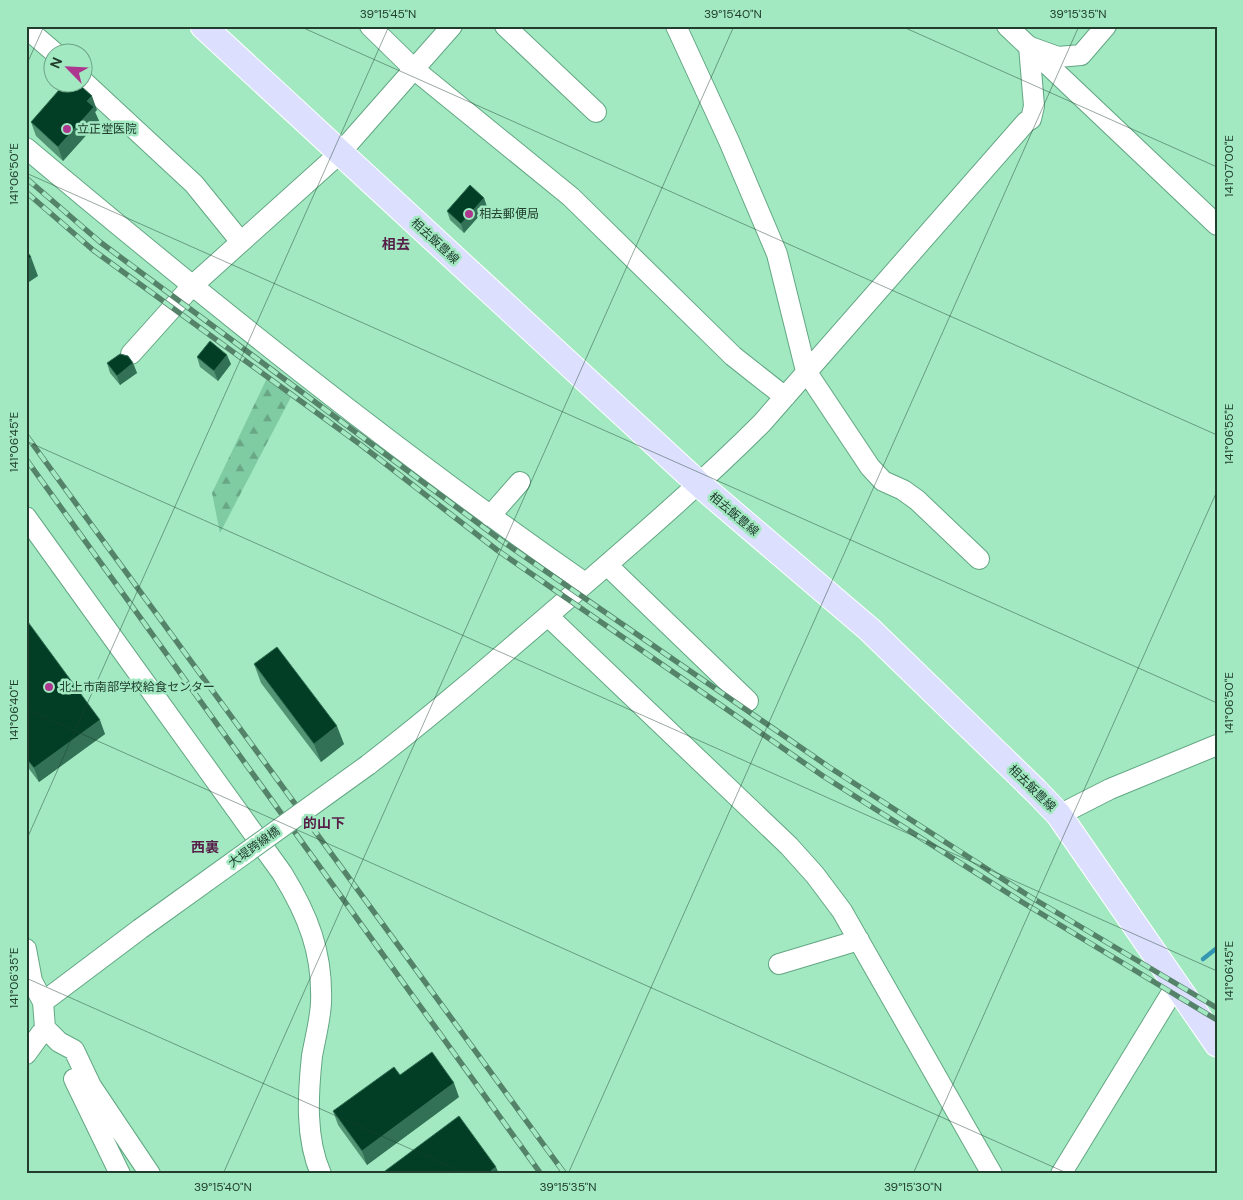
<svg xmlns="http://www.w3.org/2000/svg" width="1243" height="1200" font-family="'DM Sans','Noto Sans JP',sans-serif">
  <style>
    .forest { fill: url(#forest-firs) }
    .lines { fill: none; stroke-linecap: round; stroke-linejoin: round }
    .stream { stroke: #3598b3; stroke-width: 4.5 }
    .minor-casing { stroke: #62a783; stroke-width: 22 }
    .major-casing { stroke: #fff; stroke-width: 27 }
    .minor { stroke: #fff; stroke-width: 20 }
    .major { stroke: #dce0fe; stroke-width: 25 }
    .rail-casing { stroke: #55836a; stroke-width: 5.5 }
    .rail { stroke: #a2e9c2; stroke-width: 4; stroke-dasharray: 11; stroke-linecap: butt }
    .minor-bridge-casing { stroke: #62a783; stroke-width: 22; stroke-linecap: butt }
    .minor-bridge { stroke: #fff; stroke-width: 20 }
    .wall { fill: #529474 }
    .shaded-wall { fill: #327155 }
    .building { fill: #023e26; stroke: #327155 }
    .ticks { fill: none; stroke: #203d2e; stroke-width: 1; stroke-opacity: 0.45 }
    .poi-dot { fill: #ad378f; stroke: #a2e9c2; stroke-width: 2 }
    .labels { text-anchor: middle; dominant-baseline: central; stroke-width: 5; stroke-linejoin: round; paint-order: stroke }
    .poi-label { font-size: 12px; fill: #203d2e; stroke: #a2e9c2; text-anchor: start }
    .street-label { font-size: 12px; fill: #203d2e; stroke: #a2e9c2 }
    .neighbourhood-label { font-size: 14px; font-weight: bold; fill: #561d47; stroke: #a2e9c2 }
    .neatline { fill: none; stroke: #203d2e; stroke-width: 2 }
    .ticks-label { font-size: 12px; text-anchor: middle; fill: #203d2e }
  </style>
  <defs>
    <pattern id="forest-firs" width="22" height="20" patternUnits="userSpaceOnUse" patternTransform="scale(1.25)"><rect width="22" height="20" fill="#7fcba2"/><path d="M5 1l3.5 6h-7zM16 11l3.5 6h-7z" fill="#68a684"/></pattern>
  </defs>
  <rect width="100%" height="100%" fill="#a2e9c2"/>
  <path class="forest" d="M267,378l24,19 -71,136 -8,-40z"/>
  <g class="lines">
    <path class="stream" d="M1203,959l14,-11"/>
    <g class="minor-casing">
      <path id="minor" d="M370,26l45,44 156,127 162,159 52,41
        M505,26l91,86
        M676,26l53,115 48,113 29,117 64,96 13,14 20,9 14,10 62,59
        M1007,26l210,199
        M26,28l28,24
        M1033,48l25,9 23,-2 25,-29
        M82,80l112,104 47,58
        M26,148c181,152 365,300 559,435
        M131,354l61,-68 148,-133 112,-127
        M490,516l30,-34
        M26,517l256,356c26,42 41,80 39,130 -1,18 -6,36 -9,53 -4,38 -7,82 9,118
        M607,565l141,136
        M548,616l241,230 26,29 27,36 150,263
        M368,765c75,-58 146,-120 218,-182 60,-52 120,-104 176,-160l264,-301 5,-3 3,-13 -5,-60
        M1059,815l51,-26 107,-44
        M26,949l6,32 11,21 2,26 14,14 15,8 17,36 59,88
        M779,964l80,-24
        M43,1002l97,-73
        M26,1054l19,-26
        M74,1079l46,95
        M1061,1174l116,-190"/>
    </g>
    <g class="major-casing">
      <path id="major" d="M203,26l496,458 170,145 167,162 23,24 158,229"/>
    </g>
    <use href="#minor" class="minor"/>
    <use href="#major" class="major"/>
    <g class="rail-casing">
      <path id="rail" d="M26,178l74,64 402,299 327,226 200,129 188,112
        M26,192l67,58 268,195 136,105 326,226 199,126 195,118
        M26,435l539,739
        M26,459l515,715"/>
    </g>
    <use href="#rail" class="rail"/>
    <g class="minor-bridge-casing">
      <path id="minor-bridge" d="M140,929l228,-164"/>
    </g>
    <use href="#minor-bridge" class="minor-bridge"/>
  </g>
  <path class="wall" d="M97,110l-2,2 4,9 -36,40 -27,-25 -5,-14z
    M484,198l3,9 -23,26 -14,-13 -3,-9z
    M197,357l34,7 -13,17 -18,-14z
    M107,363h26l4,10 -17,12 -10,-12z
    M26,624l79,110 -66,48 -13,-17z
    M254,664l90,80 -23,18 -60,-79z
    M459,1097l-92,68 -29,-40 -5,-14z"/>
  <path class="shaded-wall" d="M92,96l5,14 -2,2 4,9 -36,40 -5,-14 29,-46z
    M484,198l3,9 -23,26 -3,-9z
    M31,257l7,19 -12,8v-23z
    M26,300l3,8 -3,2z
    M227,355l4,9 -13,17 -4,-10z
    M133,363l4,10 -17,12 -3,-9z
    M100,720l5,14 -66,48 -5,-14z
    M337,726l7,18 -23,18 -7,-18z
    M454,1083l5,14 -92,68 -5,-14z
    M496,1167l3,7h-12z"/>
  <path class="building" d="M66,82h1l10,9 4,-5 11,10 -5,5 7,6 -36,40 -27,-25z
    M470,185l14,13 -23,26 -14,-13z
    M26,250l5,7 -5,4z
    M210,341l17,14 -13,16 -17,-14z
    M120,354l8,2 5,7 -16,13 -10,-13z
    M28,622l72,98 -66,48 -8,-10v-134z
    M277,647l60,79 -23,18 -60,-80z
    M432,1052l22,31 -92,68 -29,-40 61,-44 6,8z
    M459,1116l37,51 -9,7h-106z"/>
  <path class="ticks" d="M299,26l918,409M901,26l316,141M26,66l18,-40M26,173l1191,530M26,441l1191,530M26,709l1043,465M26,841l363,-815M26,978l441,196M223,1174l511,-1148M568,1174l511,-1148M913,1174l304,-683"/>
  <g class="poi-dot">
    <circle cx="67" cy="129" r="5"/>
    <circle cx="469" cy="214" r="5"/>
    <circle cx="49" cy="687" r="5"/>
  </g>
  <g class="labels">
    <g class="poi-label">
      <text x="77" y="129">立正堂医院</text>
      <text x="479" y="214">相去郵便局</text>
      <text x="59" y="687">北上市南部学校給食センター</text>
    </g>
    <g class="street-label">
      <text transform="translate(435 241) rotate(43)">相去飯豊線</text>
      <text transform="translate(734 514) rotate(40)">相去飯豊線</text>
      <text transform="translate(1032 788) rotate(44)">相去飯豊線</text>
      <text transform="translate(254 847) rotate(-36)">大堤跨線橋</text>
    </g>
    <g class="neighbourhood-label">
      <text x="396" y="244">相去</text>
      <text x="324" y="823">的山下</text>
      <text x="205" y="847">西裏</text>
    </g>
  </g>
  <rect width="1243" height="1200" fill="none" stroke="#a2e9c2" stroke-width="55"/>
  <g transform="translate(68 68) rotate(294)"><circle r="24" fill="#a2e9c2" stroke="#6ea487"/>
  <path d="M0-4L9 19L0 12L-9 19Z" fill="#ad378f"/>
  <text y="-8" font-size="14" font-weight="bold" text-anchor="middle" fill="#203d2e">N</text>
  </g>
  <rect x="28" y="28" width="1188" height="1144" class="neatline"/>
  <g class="ticks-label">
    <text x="388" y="18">39°15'45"N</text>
    <text x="733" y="18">39°15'40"N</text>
    <text x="1078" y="18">39°15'35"N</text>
    <text transform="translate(1229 166) rotate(-90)" y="4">141°07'00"E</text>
    <text transform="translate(14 174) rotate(-90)" y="4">141°06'50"E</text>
    <text transform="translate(1229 434) rotate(-90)" y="4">141°06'55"E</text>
    <text transform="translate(14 442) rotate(-90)" y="4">141°06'45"E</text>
    <text transform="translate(1229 703) rotate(-90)" y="4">141°06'50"E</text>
    <text transform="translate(14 710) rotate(-90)" y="4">141°06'40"E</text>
    <text transform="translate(1229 971) rotate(-90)" y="4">141°06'45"E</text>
    <text transform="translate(14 978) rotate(-90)" y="4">141°06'35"E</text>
    <text x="223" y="1191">39°15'40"N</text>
    <text x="568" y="1191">39°15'35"N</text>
    <text x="913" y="1191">39°15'30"N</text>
  </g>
</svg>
